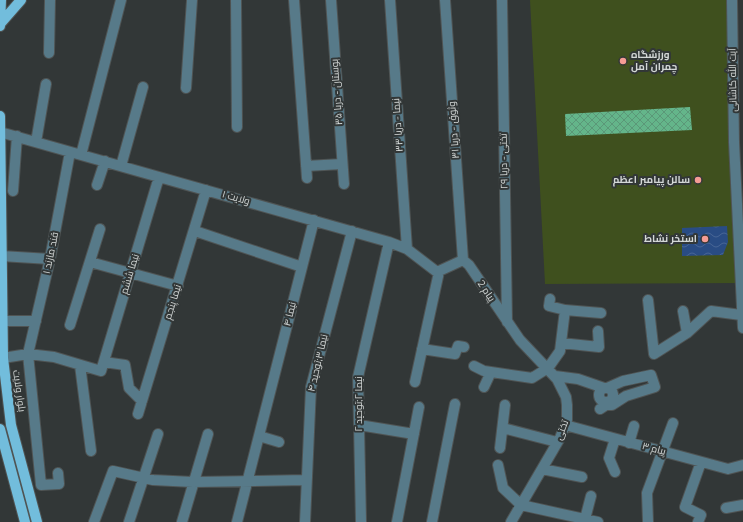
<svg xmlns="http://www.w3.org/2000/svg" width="743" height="522" font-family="'Nunito Sans',Cairo,sans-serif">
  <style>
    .green { fill: #3f501e }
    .water { fill: url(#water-waves) }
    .building { fill: url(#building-cross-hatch) }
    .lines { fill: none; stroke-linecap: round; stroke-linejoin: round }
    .minor-casing { stroke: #4f5454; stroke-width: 12 }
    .major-casing { stroke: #4f5454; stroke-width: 12 }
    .minor { stroke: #577a89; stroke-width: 10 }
    .major { stroke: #72bddc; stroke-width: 10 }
    .poi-dot { fill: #f59c94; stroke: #323737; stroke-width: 1.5 }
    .labels { text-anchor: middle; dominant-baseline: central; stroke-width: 4; stroke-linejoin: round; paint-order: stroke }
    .poi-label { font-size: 10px; font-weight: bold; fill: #d4d8d7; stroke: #323737; text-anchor: end }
    .street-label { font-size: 10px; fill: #d4d8d7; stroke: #323737 }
  </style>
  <defs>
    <pattern id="water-waves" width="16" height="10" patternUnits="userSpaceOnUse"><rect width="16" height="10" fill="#294c84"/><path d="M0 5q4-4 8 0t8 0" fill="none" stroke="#476595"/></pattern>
    <pattern id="building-cross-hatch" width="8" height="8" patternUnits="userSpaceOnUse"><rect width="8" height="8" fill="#64b58a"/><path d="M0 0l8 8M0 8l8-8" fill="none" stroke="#5b9878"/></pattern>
  </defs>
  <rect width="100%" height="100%" fill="#323737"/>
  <path class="green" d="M530,0h198l12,283 -195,1z"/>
  <path class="water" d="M727,226l1,16 -5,13 -41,1v-28z"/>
  <path class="building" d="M690,107l2,23 -126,6 -1,-22z"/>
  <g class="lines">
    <g class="minor-casing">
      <path id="minor" d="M236,0l1,127
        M294,0l13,178
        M331,0l13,184
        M390,0l17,249
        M445,0l18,260
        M502,0l5,322
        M732,0l2,142 9,186
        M49,53l1,-53
        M186,88l6,-88
        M0,132l389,110 18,7 30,23 26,-12
        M36,142l10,-58
        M81,155l40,-155
        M121,166l22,-79
        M306,166l36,-2
        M97,185l8,-24
        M13,191l4,-55
        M195,231l107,36
        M1,256l49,3
        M463,260l6,5 51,75 37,39 9,18 1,8v15l-7,18 -49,84
        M90,262l88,24
        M648,300l6,54 33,-21 24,-22 30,4
        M565,310l36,3
        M683,311l4,22
        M2,321h34
        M70,325l30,-96
        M561,343l38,4 -1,-16
        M422,349l33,5 3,-8 6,1
        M3,358l25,-4 26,3 47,14 58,-194
        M104,362l21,3 4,23 13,13
        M80,365l11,86
        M474,366l10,5 48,7 16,-10 12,-17 5,-41 -16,-4 1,-7
        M555,376l23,3 26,9
        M415,382l24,-110
        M484,387l7,-15
        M599 395a7 7 0 1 1 14 0a7 7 0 1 1-14 0Z
        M600,409l6,-4h6l14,-9 29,-9 -4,-12 -28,6 -16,7
        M138,414l68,-224
        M359,425l55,9
        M565,425l163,44 15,-4
        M503,428l54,14
        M259,436l20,6
        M615,439l-6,19 6,14
        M629,443l5,-17
        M500,448l5,-43
        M498,465l5,23 18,17 77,17
        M542,469l40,8
        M58,473l1,11 -18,1 -13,-131 22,-95 20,-107
        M726,508l17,-3
        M585,519l6,-23
        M94,522l19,-51 40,9 40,2 113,-2
        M129,522l29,-88
        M182,522l26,-88
        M237,522l77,-302
        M305,522l6,-135 41,-156
        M361,522l-3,-145 31,-135
        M397,522l22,-115
        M432,522l23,-118
        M648,522l-1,-29 26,-70
        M698,522l3,-7 -16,-8 16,-45"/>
    </g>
    <g class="major-casing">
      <path id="major" d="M0,24l21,-24
        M0,26l1,-26
        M0,116l3,242 8,67 26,97
        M0,429l25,93"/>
    </g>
    <use href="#minor" class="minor"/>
    <use href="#major" class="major"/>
  </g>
  <g class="poi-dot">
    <circle cx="623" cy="61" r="4"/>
    <circle cx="698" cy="180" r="4"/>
    <circle cx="705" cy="239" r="4"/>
  </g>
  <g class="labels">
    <g class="poi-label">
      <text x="631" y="55" text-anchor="start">ورزشگاه<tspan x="631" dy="12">چمران آمل</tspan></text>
      <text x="690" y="180">سالن پیامبر اعظم</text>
      <text x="697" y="239">استخر نشاط</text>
    </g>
    <g class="street-label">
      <text transform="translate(733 80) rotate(-91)">آیت الله کاشانی</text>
      <text transform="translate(337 92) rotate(-94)">بوستان - دریا ۳۵</text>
      <text transform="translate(398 125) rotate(-94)">نیما - دریا ۳۳</text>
      <text transform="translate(454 130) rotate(-94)">وثوق - دریا ۳۱</text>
      <text transform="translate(504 161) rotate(-91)">تختی - دریا ۲۹</text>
      <text transform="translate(236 198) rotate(16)">ولایت ۱</text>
      <text transform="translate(51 253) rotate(-78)">قند مازند ۱</text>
      <text transform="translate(130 274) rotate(-73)">نیما ششم</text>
      <text transform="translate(486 291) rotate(56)">پیام 2</text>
      <text transform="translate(173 302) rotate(-73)">نیما پنجم</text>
      <text transform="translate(290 314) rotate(-76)">نیما ۴</text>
      <text transform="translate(318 363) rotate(-77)">نیما ۳;توحید ۴</text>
      <text transform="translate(19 391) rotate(82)">بلوار ولایت</text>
      <text transform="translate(359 404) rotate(-90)">نیما ۲;توحید ۲</text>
      <text transform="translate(562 430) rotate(-69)">تختی</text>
      <text transform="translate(654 449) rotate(15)">پيام ۳</text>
    </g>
  </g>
</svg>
